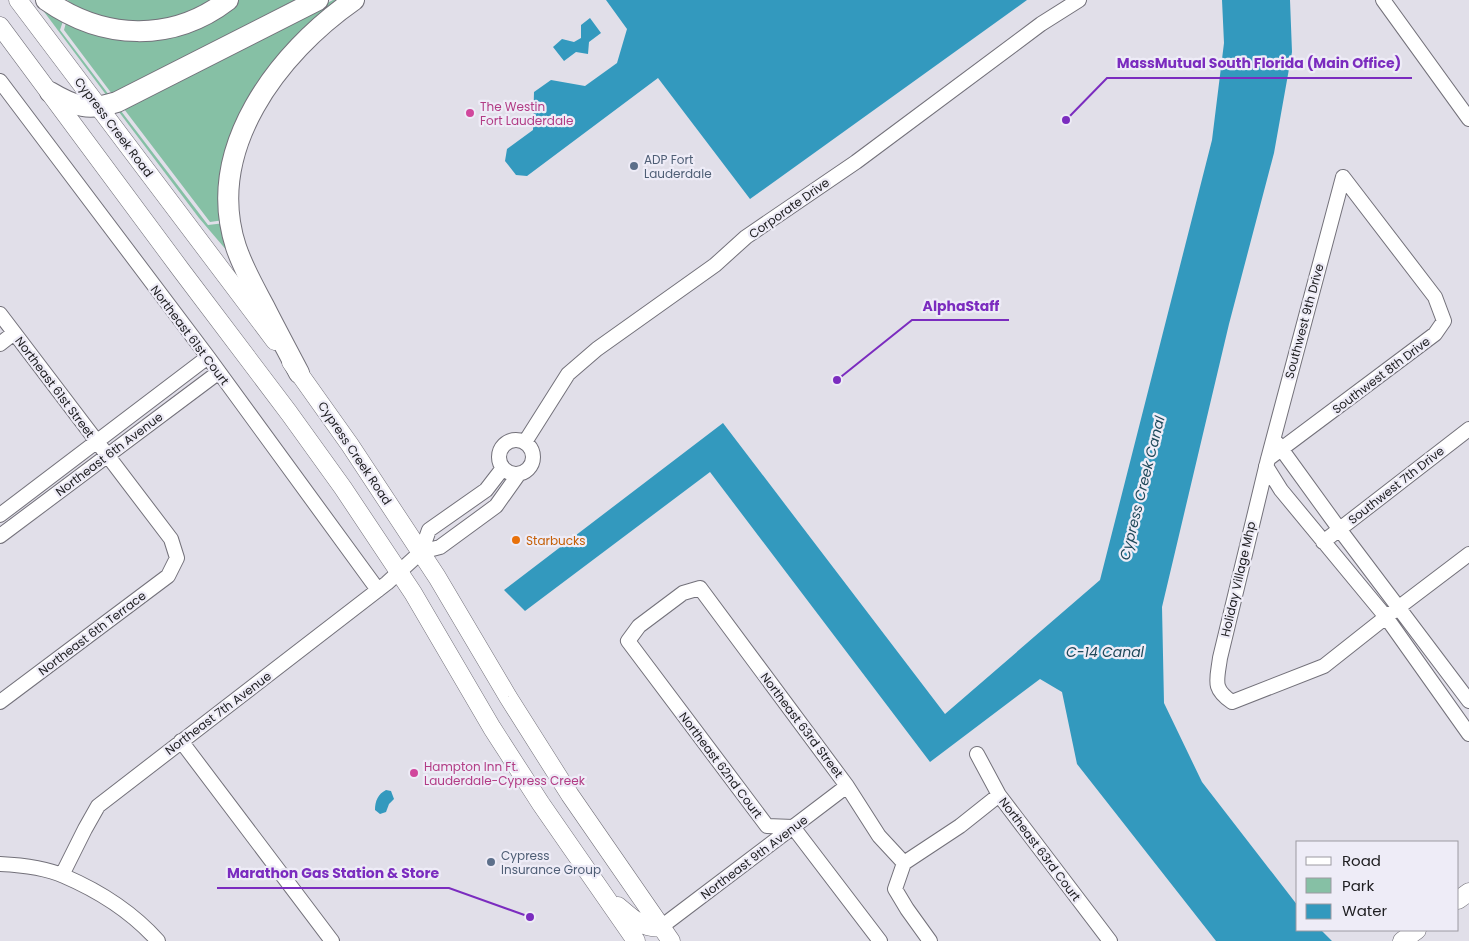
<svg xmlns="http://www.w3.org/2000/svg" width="1469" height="941" font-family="Poppins,sans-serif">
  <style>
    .green { fill: #86c0a5 }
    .water { fill: #3399be }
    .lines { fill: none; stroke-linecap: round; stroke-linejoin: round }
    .minor-casing { stroke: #73717a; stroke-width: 16 }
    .major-casing { stroke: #73717a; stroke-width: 19 }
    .highway-casing { stroke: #73717a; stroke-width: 22 }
    .minor { stroke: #fff; stroke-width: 14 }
    .major { stroke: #fff; stroke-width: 18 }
    .highway { stroke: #fff; stroke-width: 20 }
    .hotel-dot { fill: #d1479c; stroke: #eeecf7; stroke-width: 2 }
    .service-dot { fill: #5c6f8a; stroke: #eeecf7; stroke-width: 2 }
    .food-dot { fill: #e8710a; stroke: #eeecf7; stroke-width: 2 }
    .labels { text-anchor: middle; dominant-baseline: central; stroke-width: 4.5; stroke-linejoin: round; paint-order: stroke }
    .hotel-label { font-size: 12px; fill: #b23c85; stroke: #eeecf7; text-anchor: start }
    .street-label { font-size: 12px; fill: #202023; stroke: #eeecf7 }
    .service-label { font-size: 12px; fill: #4e5e75; stroke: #eeecf7; text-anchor: start }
    .food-label { font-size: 12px; fill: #c56008; stroke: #eeecf7; text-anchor: start }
    .water-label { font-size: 14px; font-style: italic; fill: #204a5b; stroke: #eeecf7 }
    .leader { fill: none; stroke: #7b2cbf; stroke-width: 2 }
    .callout-dot { fill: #7b2cbf; stroke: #eeecf7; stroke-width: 2 }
    .callout-label { font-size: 14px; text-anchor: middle; font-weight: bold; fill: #7b2cbf; stroke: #eeecf7; stroke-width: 4.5; stroke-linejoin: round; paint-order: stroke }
  </style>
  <rect width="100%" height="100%" fill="#e1dfe9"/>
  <path class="green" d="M67,0h149l-45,21 -50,2 -48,-14 1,-4z
    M237,0h58l-183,94 -48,-64 3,-11 68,19z
    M333,0h11l-87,89 -33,131 -14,2 -86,-113z
    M39,5l25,13 -4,12 49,65 -2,1z
    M121,111l87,114 17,-2 3,29 -29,-34 -80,-106z"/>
  <path class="water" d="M606,0h421l-277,199 -92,-121 -131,98 -11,-1 -11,-14 2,-12 26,-19 1,-38 17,-12 34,6 32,-23 10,-34z
    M1222,0h68l2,52 -18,101 -45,171 -67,283 2,96 38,79 96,124v24h23l11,11h-116l-139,-177 -15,-72 -22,-13 -110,83 -220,-290 -185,139 -21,-21 219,-167 222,291 155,-134 112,-440 12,-97z
    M590,18l11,15 -12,9 -1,12 -12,-2 -12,9 -11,-14 9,-8 12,3 7,-4v-13z
    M386,790l5,1 3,8 -5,5 -3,8 -6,2 -5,-4c0,-9 3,-16 11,-20z"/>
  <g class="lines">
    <g class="minor-casing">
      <path id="minor" d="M1383,0l86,119
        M0,81l208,276 170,233
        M0,314l171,225 6,19 -9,18 -168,126
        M0,344l14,-11
        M499 457a17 17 0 1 1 34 0a17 17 0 1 1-34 0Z
        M525,442l43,-68 29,-25 118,-84 31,-28 110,-75 185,-138 38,-24
        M1277,443l63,87 129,171
        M1268,459l167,-125 9,-13 -9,-24 -92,-120
        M1266,466l15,24 105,127 -62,49 -92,36c-20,-14 -15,-21 -12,-44l48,-199 75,-282
        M0,515l208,-158
        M0,536l219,-164
        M1323,542l146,-113
        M421,552l19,-5 56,-41 22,-31
        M1469,554l-83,63 83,117
        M181,741l151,200
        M977,754l22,41 111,146
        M0,864c20,1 46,4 64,12 35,15 69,37 94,65
        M62,875l23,-46 13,-23 289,-223 34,-31 8,-22 57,-40 17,-22
        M661,927l186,-141
        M880,941l-87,-114 -26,-1 -139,-185 11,-15 44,-33 17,-5 147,198 32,50 25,27
        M930,941l-23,-32 -12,-20 9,-26 56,-37 39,-31"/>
    </g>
    <g class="major-casing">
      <path id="major" d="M18,0l257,341
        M0,26l181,244 108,143 54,75 70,105 79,135 49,76 95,137
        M291,362l59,83 87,132 71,120 62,98 101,146
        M1458,900l11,-8
        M618,906c13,11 25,24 43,21
        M1402,941l15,-11"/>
    </g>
    <g class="highway-casing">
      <path id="highway" d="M46,0c57,40 126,43 182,0
        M50,92c25,15 39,19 67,10l201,-102
        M299,373c-12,-23 -24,-45 -35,-67 -10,-19 -21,-38 -28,-59 -32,-98 42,-194 118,-247"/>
    </g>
    <use href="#minor" class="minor"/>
    <use href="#major" class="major"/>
    <use href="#highway" class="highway"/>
  </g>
  <g class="hotel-dot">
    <circle cx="470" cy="113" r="5"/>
    <circle cx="414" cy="773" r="5"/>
  </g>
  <g class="service-dot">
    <circle cx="634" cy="166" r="5"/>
    <circle cx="491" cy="862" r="5"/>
  </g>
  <circle class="food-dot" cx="516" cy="540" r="5"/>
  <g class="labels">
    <g class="hotel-label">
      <text x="480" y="106">The Westin<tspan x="480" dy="14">Fort Lauderdale</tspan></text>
      <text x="424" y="766">Hampton Inn Ft.<tspan x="424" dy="14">Lauderdale-Cypress Creek</tspan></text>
    </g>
    <g class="street-label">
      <text transform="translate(114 127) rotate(53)">Cypress Creek Road</text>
      <text transform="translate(789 208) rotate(-35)">Corporate Drive</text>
      <text transform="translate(1304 321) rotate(-75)">Southwest 9th Drive</text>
      <text transform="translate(190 335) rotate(53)">Northeast 61st Court</text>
      <text transform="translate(1381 375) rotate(-37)">Southwest 8th Drive</text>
      <text transform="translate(55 387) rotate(53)">Northeast 61st Street</text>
      <text transform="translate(355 453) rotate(56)">Cypress Creek Road</text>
      <text transform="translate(109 454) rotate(-37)">Northeast 6th Avenue</text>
      <text transform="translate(1396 485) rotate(-38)">Southwest 7th Drive</text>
      <text transform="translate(1238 579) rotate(-77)">Holiday Village Mhp</text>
      <text transform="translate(92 633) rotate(-37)">Northeast 6th Terrace</text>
      <text transform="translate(218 713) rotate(-37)">Northeast 7th Avenue</text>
      <text transform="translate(802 725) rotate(53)">Northeast 63rd Street</text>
      <text transform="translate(721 765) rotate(53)">Northeast 62nd Court</text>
      <text transform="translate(1040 849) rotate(53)">Northeast 63rd Court</text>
      <text transform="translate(754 857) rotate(-37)">Northeast 9th Avenue</text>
    </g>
    <g class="service-label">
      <text x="644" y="159">ADP Fort<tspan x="644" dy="14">Lauderdale</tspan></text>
      <text x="501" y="855">Cypress<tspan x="501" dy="14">Insurance Group</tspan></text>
    </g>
    <g class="food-label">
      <text x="526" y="540">Starbucks</text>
    </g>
    <g class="water-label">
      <text transform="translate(1142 488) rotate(-76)">Cypress Creek Canal</text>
      <text x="1105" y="652">C-14 Canal</text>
    </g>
  </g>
  <path class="leader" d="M1066 120L1107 78H1412M837 380L912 320H1009M530 917L449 888H217"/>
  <g class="callout-dot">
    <circle cx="1066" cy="120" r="5"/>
    <circle cx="837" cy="380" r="5"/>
    <circle cx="530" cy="917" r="5"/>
  </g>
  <g class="callout-label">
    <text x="1259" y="68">MassMutual South Florida (Main Office)</text>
    <text x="961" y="311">AlphaStaff</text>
    <text x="333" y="878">Marathon Gas Station &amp; Store</text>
  </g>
  <rect x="1296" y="841" width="162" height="90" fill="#eeecf7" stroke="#9c9aa2"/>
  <rect x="1306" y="857" width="25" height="8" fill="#ffffff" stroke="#9c9aa2"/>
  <text x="1342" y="866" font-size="15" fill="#202023">Road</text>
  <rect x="1306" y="878" width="25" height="15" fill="#86c0a5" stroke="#9c9aa2"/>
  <text x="1342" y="891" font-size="15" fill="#202023">Park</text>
  <rect x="1306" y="904" width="25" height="15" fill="#3399be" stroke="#9c9aa2"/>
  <text x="1342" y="916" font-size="15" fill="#202023">Water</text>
</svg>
